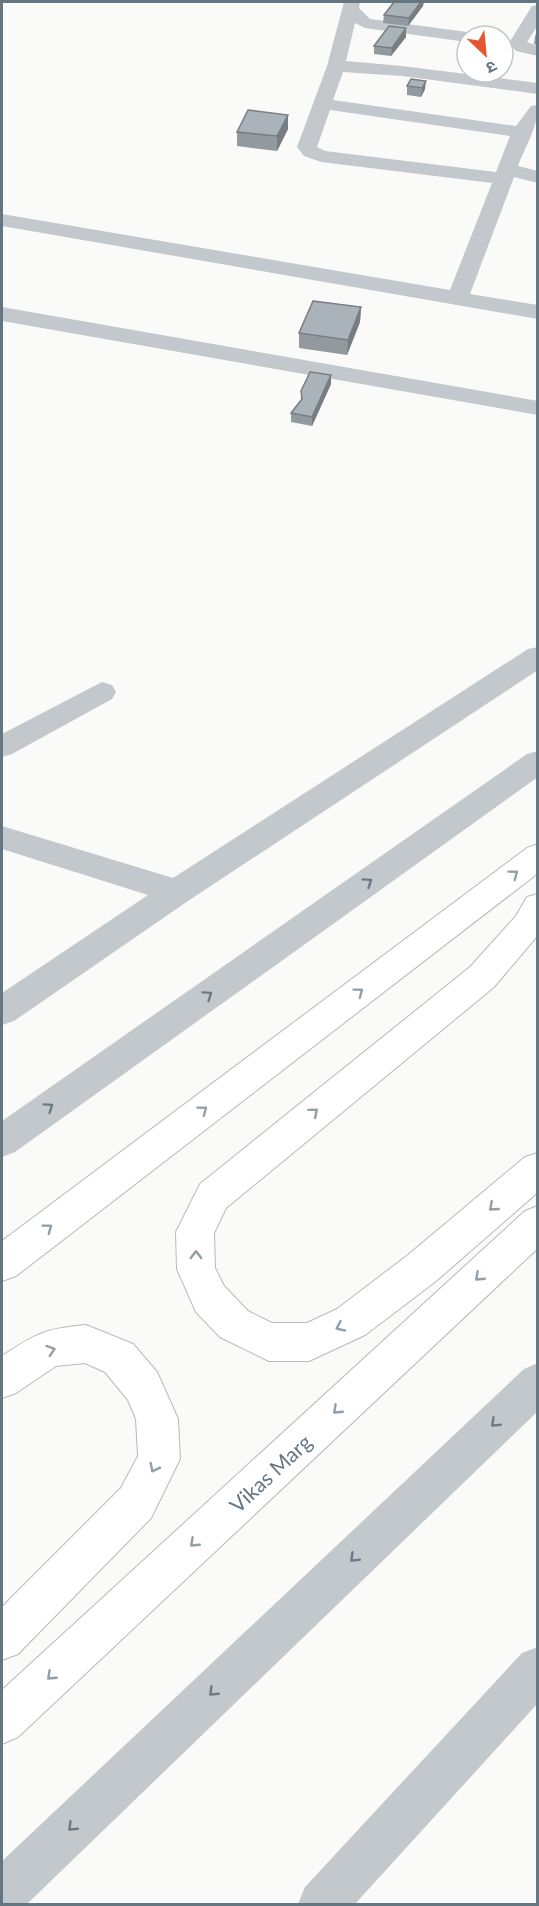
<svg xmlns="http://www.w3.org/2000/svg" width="539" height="1906" font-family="Lato,'Noto Sans Devanagari',sans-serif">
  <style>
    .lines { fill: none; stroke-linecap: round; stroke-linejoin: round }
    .major-casing { stroke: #b5babe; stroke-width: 2 }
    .minor { fill: #c3c8cc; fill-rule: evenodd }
    .major { fill: #fff; fill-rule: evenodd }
    .wall { fill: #929a9f }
    .shaded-wall { fill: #777d82 }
    .building { fill: #aab3b9; stroke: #777d82; stroke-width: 1.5 }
    .oneway { stroke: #939fa8 }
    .oneway2 { stroke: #6a7a87 }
    .labels { text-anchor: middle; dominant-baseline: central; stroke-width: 6; stroke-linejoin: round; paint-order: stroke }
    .near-street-label { font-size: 21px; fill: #657683; stroke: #fff }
  </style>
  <rect width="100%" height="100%" fill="#fafaf8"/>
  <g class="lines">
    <g class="major-casing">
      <path id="major" d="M538,844v29l-522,403 -14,5v-40l525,-393z
        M538,894v41l-44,52 -268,221 -12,25 1,35 9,18 24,25 24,12h35l30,-14 71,-54 117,-98 13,-4v39l-102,89 -71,54 -56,26h-40l-49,-24 -24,-25 -19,-43 -1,-37 24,-48 270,-217 46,-51 11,-19z
        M538,1206v42l-520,489 -16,7v-54l523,-479z
        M86,1325l47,19 24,28 21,47 2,40 -29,59 -133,136 -16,6v-53l119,-119 17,-32 -2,-37 -8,-19 -23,-28 -20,-9 -29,3 -40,27 -14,5v-42c35,-23 42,-27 84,-31z"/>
    </g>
    <path class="minor" d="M344,2h16l-1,6 11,11 97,13 8,4h-8v6l-102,-14 -10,-5 -9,38 56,5 136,17v11l-136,-18 -59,-4 -10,28 183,26 15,-20 7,-1c0,22 -12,40 -20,61l20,5v12l-24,-6 -44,117 68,11v14l-536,-93v-12l448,76 42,-107 -171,-21 -17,-6 -7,-9 30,-81zM330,110l180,26 -14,36 -171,-21 -8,-4z
      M538,5v20l-11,17 11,4v10l-22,-5 -7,-8 23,-37z
      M2,307l536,94v14l-536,-94z
      M538,647v23l-350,231 -174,120 -12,4v-32l146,-98 -146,-46v-23l171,52 355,-229z
      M102,682l10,3 4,7 -4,7 -100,55 -10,3v-23z
      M538,751v26l-523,375 -13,5v-36l525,-367z
      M538,1363v48l-511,493h-25v-43l522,-492z
      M538,1647v56l-183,201h-57l7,-17 217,-234z"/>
    <use href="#major" class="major"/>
  </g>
  <path class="wall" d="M305,2h25l-1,1z
    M423,6l-15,20 -25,-3 1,-8z
    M406,28v9l-15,19 -17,-2v-8z
    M537,32v13l-3,-1 1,-8z
    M407,86l18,3 -4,8 -14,-2z
    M288,129l-11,22 -40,-5v-14z
    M361,307l-1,15 -13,33 -48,-7v-15z
    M331,375v9l-19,42 -21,-4v-9l10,-13v-9z"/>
  <path class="shaded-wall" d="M421,2h3l-1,4 -15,20 1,-8z
    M406,28v9l-15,19 1,-8z
    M426,81l-1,8 -4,8 1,-9z
    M288,115v14l-11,22v-15z
    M361,307l-1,15 -13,33 1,-15z
    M331,375v9l-19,42v-9z"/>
  <path class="building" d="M394,2h27l-12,16 -25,-3z
    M389,26l17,2 -14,20 -18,-2z
    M411,79l15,2 -4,7 -15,-2z
    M248,110l40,5 -11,21 -40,-4z
    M313,301l48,6 -13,33 -49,-7z
    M310,372l21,3 -19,42 -21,-4 11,-14 -1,-8z"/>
  <defs><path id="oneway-chevron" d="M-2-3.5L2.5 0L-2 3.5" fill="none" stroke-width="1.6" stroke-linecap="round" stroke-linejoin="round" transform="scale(1.5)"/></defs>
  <g class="oneway">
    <use href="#oneway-chevron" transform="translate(514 874) rotate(-37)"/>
    <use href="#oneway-chevron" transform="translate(359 992) rotate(-37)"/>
    <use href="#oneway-chevron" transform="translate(203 1110) rotate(-37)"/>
    <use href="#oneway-chevron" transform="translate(314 1112) rotate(-40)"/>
    <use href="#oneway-chevron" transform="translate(493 1207) rotate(139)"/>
    <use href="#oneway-chevron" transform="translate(48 1228) rotate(-37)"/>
    <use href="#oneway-chevron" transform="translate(196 1255) rotate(-90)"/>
    <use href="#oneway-chevron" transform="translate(479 1277) rotate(137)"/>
    <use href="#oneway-chevron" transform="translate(340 1327) rotate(155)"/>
    <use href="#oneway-chevron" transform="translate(51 1350) rotate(-18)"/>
    <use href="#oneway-chevron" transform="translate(337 1410) rotate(137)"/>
    <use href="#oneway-chevron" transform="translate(154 1468) rotate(117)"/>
    <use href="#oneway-chevron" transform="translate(194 1543) rotate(137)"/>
    <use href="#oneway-chevron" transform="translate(51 1676) rotate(137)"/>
  </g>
  <g class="oneway2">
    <use href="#oneway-chevron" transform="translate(368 882) rotate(-35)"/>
    <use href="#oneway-chevron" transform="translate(208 995) rotate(-35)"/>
    <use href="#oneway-chevron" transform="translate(49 1107) rotate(-35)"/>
    <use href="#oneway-chevron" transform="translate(495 1423) rotate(136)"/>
    <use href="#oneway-chevron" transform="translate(354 1558) rotate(136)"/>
    <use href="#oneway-chevron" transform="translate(213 1692) rotate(136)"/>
    <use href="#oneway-chevron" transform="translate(72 1827) rotate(136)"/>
  </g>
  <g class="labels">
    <g class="near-street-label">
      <text transform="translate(270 1473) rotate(-43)">Vikas Marg</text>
    </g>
  </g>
  <rect width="539" height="1906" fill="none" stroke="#657683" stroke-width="6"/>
  <g transform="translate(485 54) rotate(154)"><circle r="28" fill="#ffffff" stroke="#c1c8cd" stroke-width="1.5"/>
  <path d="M0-4.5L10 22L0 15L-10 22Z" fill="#e4572e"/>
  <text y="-9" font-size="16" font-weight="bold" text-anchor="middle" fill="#657683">उ</text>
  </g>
</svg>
